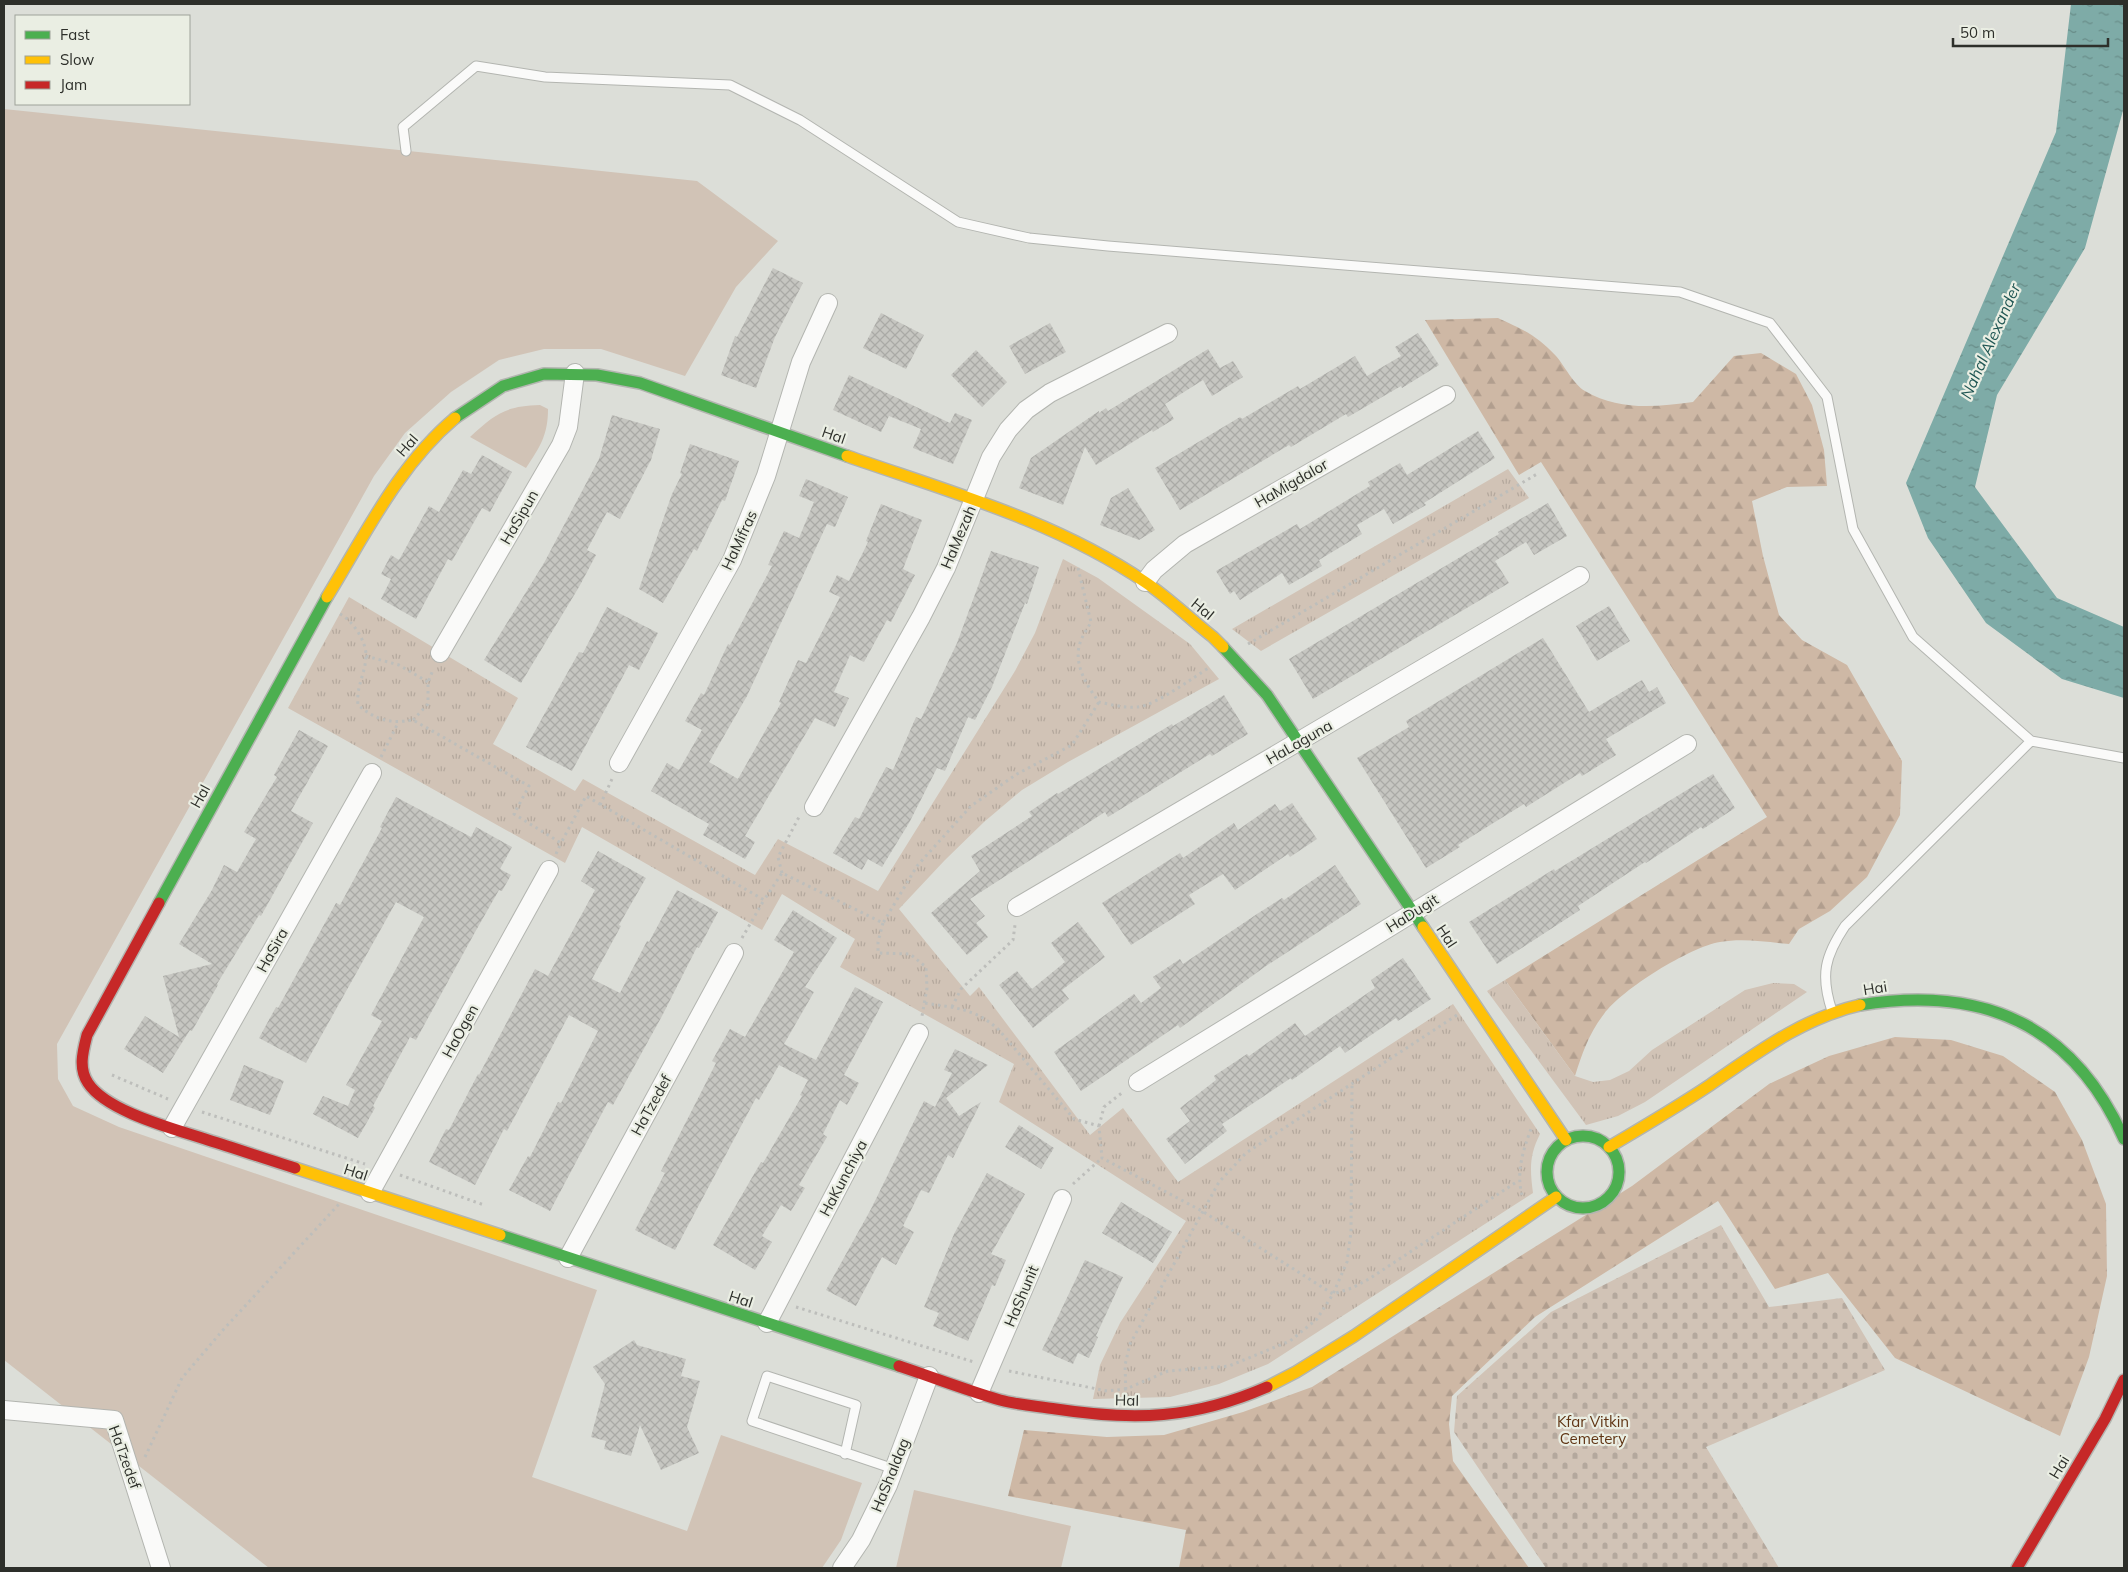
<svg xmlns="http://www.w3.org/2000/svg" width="2128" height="1572" font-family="Mulish,sans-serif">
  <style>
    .grass { fill: #d1c3b6 }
    .forest { fill: url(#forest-firs) }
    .cemetery { fill: url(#cemetery-stones) }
    .park { fill: url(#park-tufts) }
    .water { fill: url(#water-ripples) }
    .building { fill: url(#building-cross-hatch) }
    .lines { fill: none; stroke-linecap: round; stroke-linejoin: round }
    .lane-casing { stroke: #b3b5b0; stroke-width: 11 }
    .street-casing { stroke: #b3b5b0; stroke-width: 20 }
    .fast-casing { stroke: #b3b5b0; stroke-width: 14 }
    .slow-casing { stroke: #b3b5b0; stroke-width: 14 }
    .jam-casing { stroke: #b3b5b0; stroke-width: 14 }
    .path { stroke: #bdbebb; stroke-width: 3; stroke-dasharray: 2.5 4; stroke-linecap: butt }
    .lane { stroke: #fafaf9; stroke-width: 9 }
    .street { stroke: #fafaf9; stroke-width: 18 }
    .fast { stroke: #4caf50; stroke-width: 11 }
    .slow { stroke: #ffc107; stroke-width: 11 }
    .jam { stroke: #c62828; stroke-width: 11 }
    .labels { text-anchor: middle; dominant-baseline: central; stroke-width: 4.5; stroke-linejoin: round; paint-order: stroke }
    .street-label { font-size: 15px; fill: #2d2f2a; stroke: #eaeee3 }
    .park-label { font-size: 15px; fill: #603514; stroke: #eaeee3 }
    .water-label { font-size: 16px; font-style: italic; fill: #1f5653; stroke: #eaeee3 }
  </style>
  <defs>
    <pattern id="forest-firs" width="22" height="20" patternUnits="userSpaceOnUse" patternTransform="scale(1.25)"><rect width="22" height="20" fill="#ceb8a5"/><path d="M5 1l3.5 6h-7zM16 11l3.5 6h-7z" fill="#b19e8e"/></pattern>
    <pattern id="cemetery-stones" width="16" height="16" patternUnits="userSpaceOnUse" patternTransform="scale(1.25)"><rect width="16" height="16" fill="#d1c3b6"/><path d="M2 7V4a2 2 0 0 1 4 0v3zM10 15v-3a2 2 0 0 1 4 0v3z" fill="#b4a89d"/></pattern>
    <pattern id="park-tufts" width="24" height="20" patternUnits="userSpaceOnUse" patternTransform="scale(1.25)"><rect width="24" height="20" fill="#d1c3b6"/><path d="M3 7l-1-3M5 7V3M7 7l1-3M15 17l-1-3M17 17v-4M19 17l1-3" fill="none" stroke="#b4a89d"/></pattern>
    <pattern id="water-ripples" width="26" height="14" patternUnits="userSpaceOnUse" patternTransform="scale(1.25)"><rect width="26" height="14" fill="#7eaba7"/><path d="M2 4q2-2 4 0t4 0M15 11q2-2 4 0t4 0" fill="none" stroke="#688c88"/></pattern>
    <pattern id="building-cross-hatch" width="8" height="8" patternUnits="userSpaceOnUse" patternTransform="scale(1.25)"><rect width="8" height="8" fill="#c6c6c1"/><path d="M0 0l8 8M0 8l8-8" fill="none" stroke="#aaaaa6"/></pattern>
  </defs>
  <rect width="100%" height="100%" fill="#dcded8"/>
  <path class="grass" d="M4,109l693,72 81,60 -42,46 -51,89 -84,-27h-57l-45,11 -48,32 -46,41 -31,43 -317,568 1,35 15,27 46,21 478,163 -65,187 155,54 34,-96 141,48 -21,57 -19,28h-553l-265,-208z
    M540,405l8,4c0,26 -8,38 -22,59l-56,-31c25,-23 35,-31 70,-32z
    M914,1490l157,36 -10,42h-165z"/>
  <path class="forest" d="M1498,318c26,12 38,17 58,38 8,9 18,29 29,35 34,20 71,16 108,11l41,-46 27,-3 35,21 16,31 12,45 3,36 -40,1 -35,14 11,55 16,59 23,25 45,25 55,96 -2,54 -33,62 -37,34 -31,18 -10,15c-23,-2 -46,-6 -69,-2 -30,5 -98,47 -116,72 -15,19 -22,40 -29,62l-70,-96 262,-163 -226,-355 -22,13 -94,-155z
    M1895,1037l56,3 52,16 52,36 27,48 24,64 1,72 -18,81 -29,79 -165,-78 -67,-85 -53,16 -57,-88 -183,116 -83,79 -3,28 4,37 76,107h-350l7,-38 -178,-34 16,-66 83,7 57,-2 79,-23 69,-25 320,-201 137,-102 60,-28z"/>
  <path class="cemetery" d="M1721,1225l48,82 73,-9 43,72 -179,77 73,121h-233l-92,-136 3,-36 94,-84z"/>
  <path class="park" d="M1508,469l21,29 -268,153 -29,-22z
    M1063,559l35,19 92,66 29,35 -151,83 -46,28 -38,32 -39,38 -46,49 71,87 9,-9 111,148 33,-27 55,74 275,-178 87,130c-11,22 -10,35 -7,59l-265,171 -49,20 -49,13 -77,2 7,-34 20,-42 66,-102 -187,-119 15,-38 -174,-97 15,-28 -73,-45 -20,36 -180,-103 -17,36 -277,-155 61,-111 169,101 -25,46 82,47 8,-12 172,96 23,-36 100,52 137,-220 20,-38z
    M1505,980l70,96 18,6 17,-2 19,-9 23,-21 93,-60 28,-7 21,1 13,8 -162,110 -27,14 -32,9 -99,-134z"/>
  <path class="water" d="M2071,4h53v103l-39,141 -88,147 -22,92 82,111 67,29v71l-62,-19 -76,-56 -58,-85 -22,-55 150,-351z"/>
  <path class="building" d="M773,268l30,15 -28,54 -19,51 -35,-13 14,-39 2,1z
    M881,313l43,22 -18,34 -43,-21z
    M1050,323l16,29 -41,22 -16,-28z
    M1418,333l21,32 -37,23 -1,-2 -53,31 -2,-3 -55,33 -2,-2 -109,65 -25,-42 85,-51 2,2 56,-33 2,3 55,-33 12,20 34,-20 -6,-9z
    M1208,349l12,19 13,-7 10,16 -31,19 -9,-16 -38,24 9,15 -21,13 -1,-2 -56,35 -11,-18 -22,58 -44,-17 12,-30 68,-47v2l7,-5 2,3z
    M976,350l31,32 -25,25 -31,-32z
    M849,375l101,48 5,-10 17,7 -19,44 -40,-16 8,-19 -32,-13 -8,16 -48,-22z
    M612,415l48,14 -9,31 -31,59 -13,-7 -20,38 9,5 -17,32 -58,96 -37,-23 60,-97 55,-104z
    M1478,431l17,27 -71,45 2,2 -33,19 -9,-15 -27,16 5,9 -43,26 3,6 -33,19 -7,-12 -42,27 -6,-9 -4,3 -14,-23 81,-47 3,5 70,-43 -2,-4 32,-19 7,12z
    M690,444l49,17 -14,40 -3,-1 -25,51 -3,-2 -31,54 -24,-14 33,-95 10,-20 -2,-1z
    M482,455l30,17 -22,40 -8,-4 -30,53 -4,-2 -32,60 -35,-20 10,-20 -10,-5 10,-19 8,5 30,-54 10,6 24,-42 8,4z
    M806,479l42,18 -13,30 -8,-3 -80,172 -38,66 29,17 43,-76 -2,-1 19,-42 8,3 34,-66 -11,-5 8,-17 12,6 19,-39 -2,-1 15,-37 41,16 -19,49 12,6 -24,47 -4,-2 -23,42 -14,-7 -16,37 15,6 -14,29 -20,-9 -70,118 10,6 -10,17 -42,-24 6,-11 -58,-33 16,-28 12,7 23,-40 -17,-9 16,-28 3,2 24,-51 2,1 42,-79 -4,-1 16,-34 15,7 15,-36 -15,-6z
    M1128,488l27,42 -16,10 -39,-15 11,-27z
    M1548,503l19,33 -33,19 -8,-13 -31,19 14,22 -196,116 -24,-40 210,-125 -1,-2z
    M991,551l48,16 -12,37 -2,-1 -33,84 -17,33 -7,-3 -23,54 -8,-3 -28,55 -27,44 -14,-8 -6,11 -29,-17 22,-36 4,2 27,-52 7,3 23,-53 5,2 36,-76z
    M1609,606l21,35 -33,20 -21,-35z
    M607,607l51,26 -19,37 -10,-5 -57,106 -46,-24 53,-95 4,1z
    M1543,638l46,74 53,-32 7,12 8,-5 9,16 -60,36 10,16 -34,21 -2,-3 -54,34 -2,-3 -66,41 2,2 -34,21 -69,-110 52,-31 -3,-6z
    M1224,695l24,39 -36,22 -2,-2 -102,63 -3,-5 -135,87 15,17 -9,7 12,14 -21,18 -36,-42 49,-42 -9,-15 61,-40 -3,-4 28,-19 1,1 114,-70 1,2z
    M299,730l29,16 -37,65 22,12 -52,93 -2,-1 -42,69 1,1 -26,46 -2,-1 -27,43 -39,-24 21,-33 34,21 -16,-61 49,-12 -33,-20 33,-54 12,-25 13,7 19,-33 -12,-7 33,-55 -3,-2z
    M1713,774l22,34 -32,21 -2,-2 -55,36 -1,-1 -67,44 2,4 -83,54 -28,-42 85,-53 1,2z
    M396,797l75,40 5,-10 36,20 -12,22 11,6 -9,16 -3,-1 -25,44 -58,106 -6,-3 -37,69 2,2 -17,30 -45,-24 10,-18 25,10 7,-16 -9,-5 36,-64 -11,-6 53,-98 -28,-15 -90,161 -47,-25 17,-31 2,1 58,-105 4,2 42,-77 -2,-1z
    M1292,803l25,36 -27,18 -2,-3 -53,36 -12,-16 -34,21 6,9 -64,41 -29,-42 78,-50 3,5 51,-35 4,7 37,-26 5,7z
    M598,851l48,27 -27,47 2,1 -29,53 28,14 27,-52 2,1 28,-52 41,22 -19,36 -2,-1 -35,69 -49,89 -5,-3 -58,109 -41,-21 19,-34 2,1 28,-55 3,1 37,-72 -29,-16 -62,116 -3,-2 -29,56 -46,-23 17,-33 3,1 29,-56 1,1 56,-106 13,7 47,-86 -14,-9z
    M1335,865l26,39 -95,62 -86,62 -2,-3 -97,66 -27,-39 80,-58 7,9 20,-15 -8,-11 27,-18 3,5 74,-50 25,-16 2,2z
    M793,910l44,28 -32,49 9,5 -30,52 32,16 39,-73 28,15 -39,73 15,8 -12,22 -7,-5 -17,34 4,3 -28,48 6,3 -14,23 -10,-6 -19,31 10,6 -17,28 -42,-25 48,-83 2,1 39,-67 -2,-1 8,-15 -29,-15 -20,35 -3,-2 -81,152 -40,-20 30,-57 -4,-2 55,-108 -4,-2 18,-32 15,8 49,-85 -20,-12z
    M1078,922l27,35 -43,33 7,9 -36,29 -34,-43 18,-14 15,18 33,-27 -14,-19z
    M1403,958l28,41 -33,22 -2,-3 -51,35 -5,-7 -48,34 -1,-2 -69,46 5,7 -42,33 -19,-25 24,-18 -10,-13 36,-28 -2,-4 33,-22 2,2 46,-33 10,13 70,-48 -4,-8z
    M955,1049l33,16 -42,33 13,18 22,-14 -28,56 -5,-3 -19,38 -8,-3 -18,36 11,6 -18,33 -14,-8 -26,49 -30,-16 45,-81 53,-108 11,6 17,-34 -8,-3z
    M244,1065l40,16 -14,34 -40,-15z
    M1019,1125l35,23 -13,21 -36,-22z
    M987,1173l38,21 -34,60 15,6 -11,26 -3,-1 -24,56 -35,-15 6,-13 -15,-6 30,-73z
    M1121,1202l51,30 -19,31 -51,-30z
    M1085,1260l38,17 -27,59 2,1 -9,21 -11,-5 -5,11 -31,-14z
    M634,1340l3,5 49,14 -5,17 19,5 -13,46 12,26 -38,17 -21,-45 -9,31 -27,-7 2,-8 -15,-4 14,-53 -12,-17z"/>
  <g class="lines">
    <g class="lane-casing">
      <path id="lane" d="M406,151l-3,-24 73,-61 69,11 185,8 70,35 158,102 71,16 79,8 572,46 90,31 57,74 26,132 60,108 118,104
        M1832,1011c-12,-36 -7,-55 13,-85l186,-185 93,17
        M845,1454l11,-49 -89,-29 -15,45 142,48"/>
    </g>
    <g class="street-casing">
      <path id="street" d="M1145,582l9,-12 31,-26 261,-149
        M440,653l121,-208 7,-18 7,-54
        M619,763l113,-203 34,-84 35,-114 27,-59
        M814,807l107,-190 25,-49 45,-111 17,-27 18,-20 24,-17 118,-60
        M1017,907l563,-331
        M1138,1082l549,-338
        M172,1128l200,-355
        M370,1193l179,-323
        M568,1258l166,-305
        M767,1323l152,-290
        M979,1393l83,-194
        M4,1410l110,10 47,148
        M842,1568l19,-28 27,-55 41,-109"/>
    </g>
    <g class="fast-casing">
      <path id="fast" d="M455,418l48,-32 41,-12 53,1 43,8 207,73
        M1223,647l44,48 156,232
        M159,903l168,-306
        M1860,1005c122,-20 213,19 264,134
        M1547 1172a36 36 0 1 1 72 0a36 36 0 1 1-72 0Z
        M500,1235l399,131"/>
    </g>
    <g class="slow-casing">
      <path id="slow" d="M847,456c100,35 209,65 298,126 24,16 45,37 68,55l10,10
        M327,597c38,-62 71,-131 128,-179
        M1423,927l143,213
        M1609,1147c34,-20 68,-40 101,-62 48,-33 93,-67 150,-80
        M295,1168l205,67
        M1267,1387l29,-15 58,-36 202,-139"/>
    </g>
    <g class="jam-casing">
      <path id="jam" d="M159,903l-72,132c-4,16 -9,33 1,48 19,29 87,46 120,57 29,9 58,19 87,28
        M899,1366c33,11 67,24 101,34 18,5 37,6 56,9 78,12 138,10 211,-22
        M2017,1568l88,-149 19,-39"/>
    </g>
    <path class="path" d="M1078,568l13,54c-3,6 -9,14 -11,21 -7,21 7,43 19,59 13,3 26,6 39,5 18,-2 56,-30 72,-40
      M340,614c13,7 27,28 26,43 -1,17 -10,30 -8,48 18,15 32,19 55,15l116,66 -15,28 47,29 25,-47 178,104 18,-27 101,50 34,-57 54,-60 46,-32 55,-29 27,-43
      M1248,644l289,-170
      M366,656l33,9 29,17
      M413,720l15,-16v-22l5,-12
      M381,757l17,-34
      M600,805l12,-26
      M556,854l5,-11
      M782,873l-4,-16 21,-40
      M883,923l-5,19v11l32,1 16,13 1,21 -5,28
      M742,938l22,-38
      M925,1003c30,5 50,5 74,27l75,89 25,7 3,32 100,53 131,83 19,-6 17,-9 149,-98
      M952,1007l9,-18 52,-49 2,-15
      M112,1075l56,24
      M202,1112l163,52
      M1099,1126l5,-19 19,-15
      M400,1175l84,30
      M1073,1184l29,-26
      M1522,1195c-6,-22 1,-45 9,-66
      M796,1307l178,55
      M1009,1371l98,20 19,-2 42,-18 61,-5 61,-25 27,-22 16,-25 14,-32 4,-30 1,-147
      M1126,1396l-1,-31 5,-21 89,-162 27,-29 211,-138
      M145,1457l37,-79 41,-48 116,-126"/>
    <use href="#lane" class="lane"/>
    <use href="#street" class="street"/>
    <use href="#fast" class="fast"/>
    <use href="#slow" class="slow"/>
    <use href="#jam" class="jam"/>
  </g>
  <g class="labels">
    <g class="street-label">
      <text transform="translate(834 435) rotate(19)">HaI</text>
      <text transform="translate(407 445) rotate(-49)">HaI</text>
      <text transform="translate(1291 483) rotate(-30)">HaMigdalor</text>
      <text transform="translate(519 517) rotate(-60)">HaSipun</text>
      <text transform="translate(958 537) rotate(-67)">HaMezah</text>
      <text transform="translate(739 540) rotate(-65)">HaMifras</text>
      <text transform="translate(1203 609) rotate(39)">HaI</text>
      <text transform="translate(1299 742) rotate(-30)">HaLaguna</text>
      <text transform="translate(200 796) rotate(-61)">HaI</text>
      <text transform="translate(1412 913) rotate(-32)">HaDugit</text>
      <text transform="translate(1447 936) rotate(56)">HaI</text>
      <text transform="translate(272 950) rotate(-61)">HaSira</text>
      <text transform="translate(1875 988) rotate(-9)">Hai</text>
      <text transform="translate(460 1031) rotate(-61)">HaOgen</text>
      <text transform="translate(651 1105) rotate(-61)">HaTzedef</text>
      <text transform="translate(356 1172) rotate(18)">HaI</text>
      <text transform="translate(843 1178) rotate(-62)">HaKunchiya</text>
      <text transform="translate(1021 1296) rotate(-67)">HaShunit</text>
      <text transform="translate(741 1299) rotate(18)">HaI</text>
      <text transform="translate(1127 1400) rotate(1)">HaI</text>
      <text transform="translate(125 1457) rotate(70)">HaTzedef</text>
      <text transform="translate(2059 1467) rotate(-59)">Hai</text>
      <text transform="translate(890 1475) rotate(-68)">HaShaldag</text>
    </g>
    <g class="park-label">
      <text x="1593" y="1421">Kfar Vitkin<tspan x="1593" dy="17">Cemetery</tspan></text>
    </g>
    <g class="water-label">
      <text transform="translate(1990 341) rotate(-66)">Nahal Alexander</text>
    </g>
  </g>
  <rect width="2128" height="1572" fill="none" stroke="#2d2f2a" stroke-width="10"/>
  <rect x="15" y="15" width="175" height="90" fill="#eaeee3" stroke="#9ea299"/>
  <rect x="25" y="31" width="25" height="8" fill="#4caf50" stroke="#9ea299"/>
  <text x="60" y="40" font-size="15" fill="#2d2f2a">Fast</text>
  <rect x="25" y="56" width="25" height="8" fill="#ffc107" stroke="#9ea299"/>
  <text x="60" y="65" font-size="15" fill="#2d2f2a">Slow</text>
  <rect x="25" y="81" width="25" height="8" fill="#c62828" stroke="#9ea299"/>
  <text x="60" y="90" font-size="15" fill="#2d2f2a">Jam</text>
  <path d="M1953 38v8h155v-8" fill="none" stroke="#2d2f2a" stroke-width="2.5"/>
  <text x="1960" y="38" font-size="15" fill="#2d2f2a" stroke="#eaeee3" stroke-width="4" paint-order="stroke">50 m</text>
</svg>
